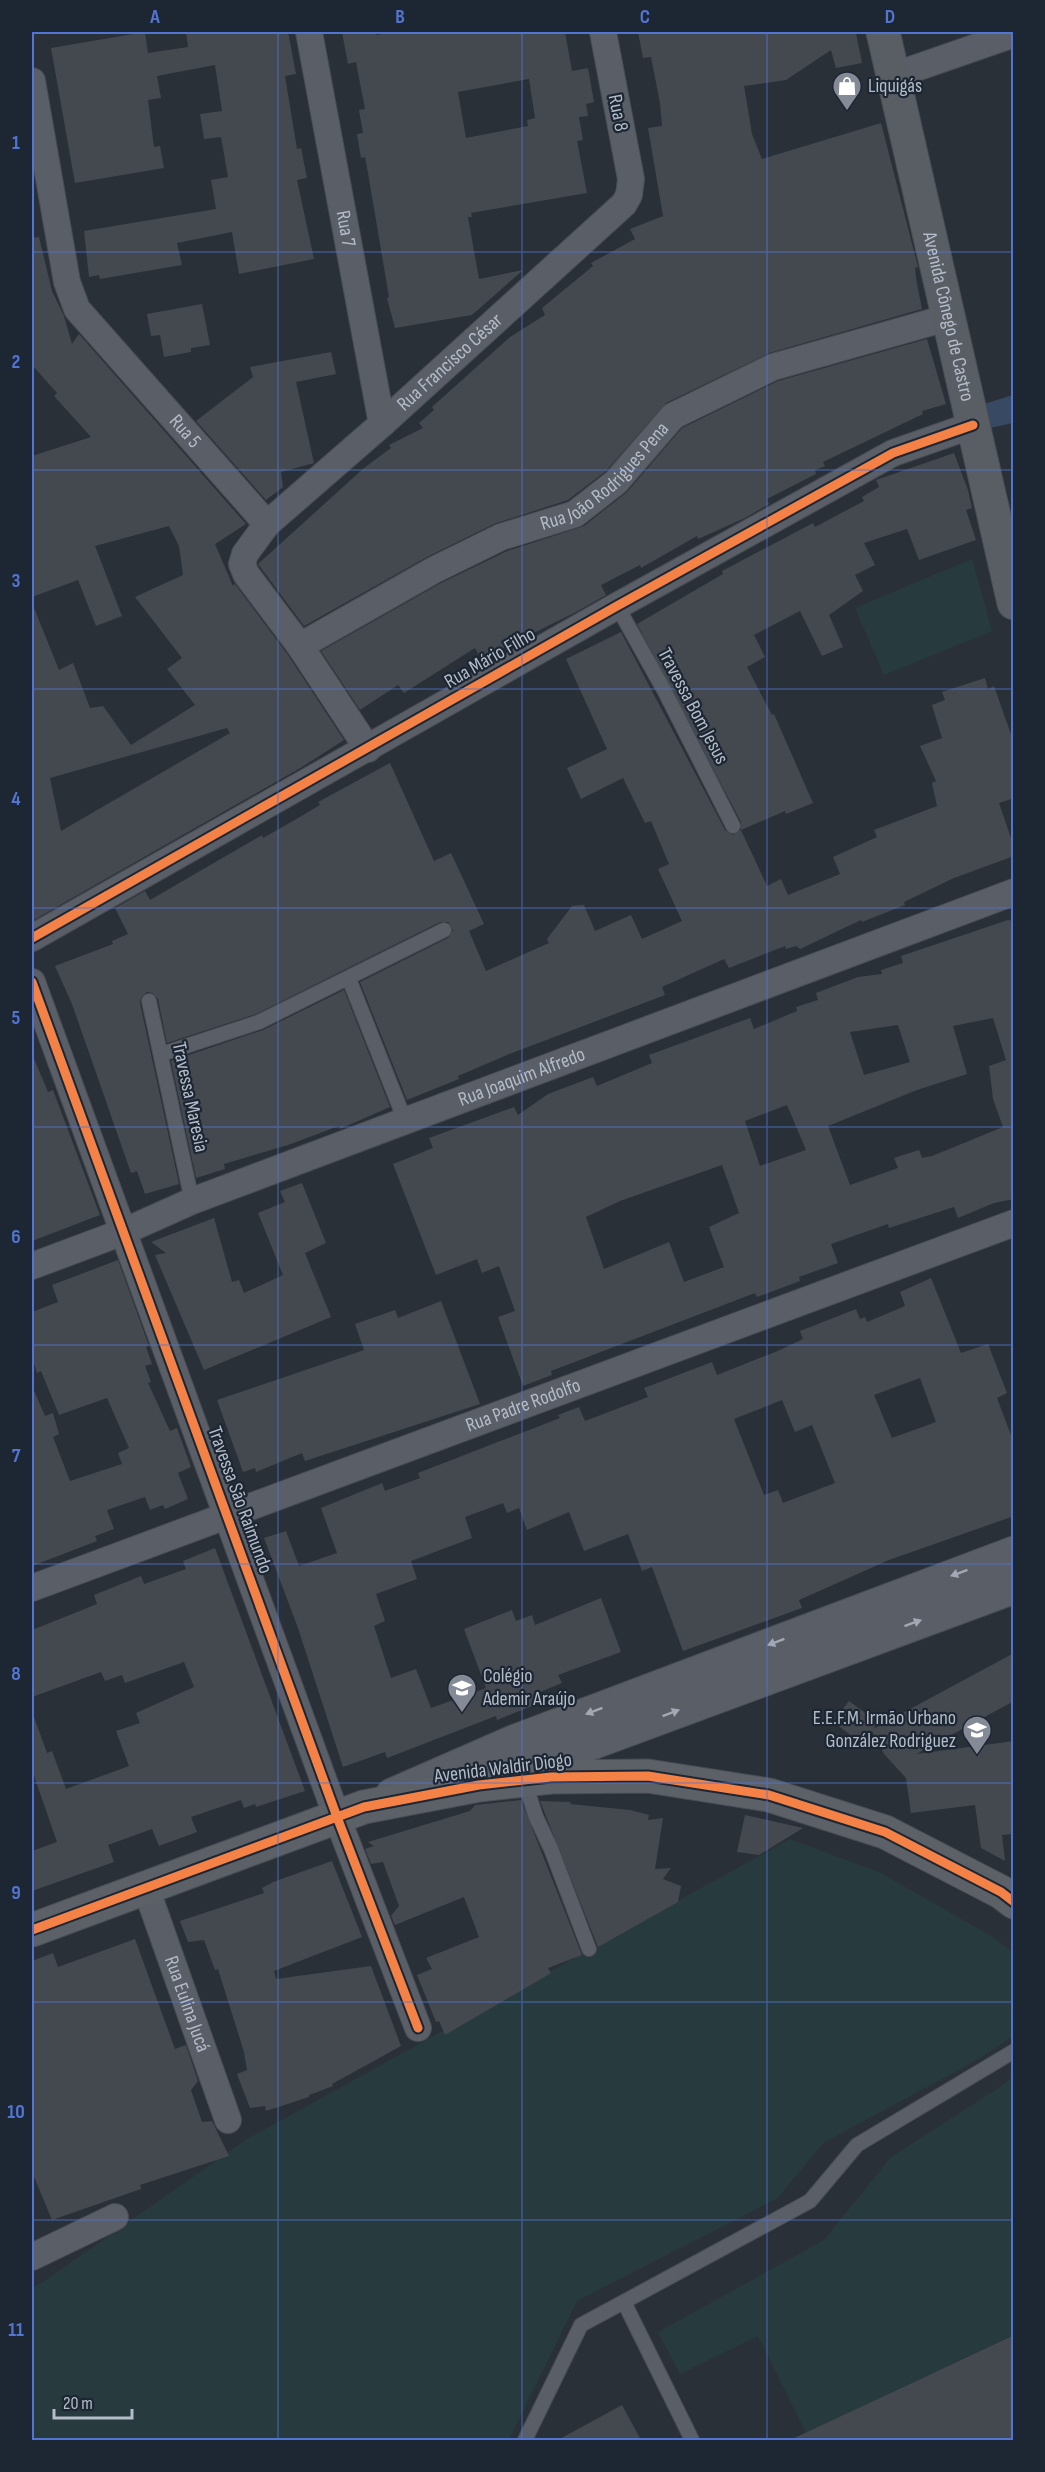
<svg xmlns="http://www.w3.org/2000/svg" width="1045" height="2472" font-family="'Sofia Sans Condensed',sans-serif">
  <style>
    .green { fill: #273a3e }
    .water { fill: #384963 }
    .building { fill: #444950; fill-rule: evenodd }
    .lines { fill: none; stroke-linecap: round; stroke-linejoin: round }
    .service-casing { stroke: #484c53; stroke-width: 16 }
    .minor-casing { stroke: #484c53; stroke-width: 28 }
    .tertiary-casing { stroke: #484c53; stroke-width: 35 }
    .secondary-casing { stroke: #484c53; stroke-width: 35 }
    .primary-casing { stroke: #484c55; stroke-width: 35 }
    .service { stroke: #5a5e66; stroke-width: 14 }
    .minor { stroke: #5a5e66; stroke-width: 26 }
    .tertiary { stroke: #5a5e66; stroke-width: 33 }
    .secondary { stroke: #595d64; stroke-width: 33 }
    .primary { stroke: #5c6168; stroke-width: 33 }
    .cycleway-casing { stroke: #1d2633; stroke-width: 13 }
    .cycleway { stroke: #f48246; stroke-width: 9 }
    .oneway { fill: #a2a9b5 }
    .grid { fill: none; stroke: #5274d3; stroke-width: 1.5; stroke-opacity: 0.55 }
    .labels { text-anchor: middle; dominant-baseline: central; stroke-width: 4.5; stroke-linejoin: round; paint-order: stroke }
    .poi-label { font-size: 20px; fill: #b4bcc9; stroke: #1d2633; text-anchor: start }
    .street-label { font-size: 20px; fill: #b4bcc9; stroke: #1d2633 }
    .neatline { fill: none; stroke: #5274d3; stroke-width: 2 }
    .grid-label { font-size: 20px; text-anchor: middle; font-weight: bold; fill: #5274d3 }
  </style>
  <rect width="100%" height="100%" fill="#2a3038"/>
  <path class="green" d="M972,559l20,72 -108,44 -29,-67z
    M790,1839l91,34 112,64 20,15v84l-34,23 -156,84 -45,55 -201,103 -68,139h-477v-153l11,-5 204,-143z
    M1013,2076v259l-207,98 -48,-97 -78,38 -22,-42 166,-92 67,-83 109,-70z"/>
  <path class="water" d="M1013,395v28l-23,5 -6,-24z"/>
  <path class="building" d="M145,32l3,21 40,-6 -2,-15h102l8,42 -11,2 12,73 4,-1 6,30 -10,2 17,79 -75,15 -7,-42 -55,11 5,22 -82,14 -1,-4 -10,2 -5,-46 132,-22 -5,-29 17,-3 -7,-40 -17,2 -4,-25 22,-3 -7,-46 -58,11 4,22 -13,2 6,47 6,-1 4,22 -89,15 -24,-135z
    M342,32h34v3l21,-3h168l7,39 16,-3 6,34 -8,2 2,12 -9,1 4,23 -6,1 10,52 -116,20 1,4h-4l11,62 44,-9 -51,45 -77,13 -8,-30 2,-1 -21,-124 -3,-16 -4,1 -4,-24 6,-1 -4,-23 6,-1 -9,-47 -8,2zM529,79l6,39 -8,2 1,6 -62,12 -8,-46z
    M638,32h220l-2,1 6,30 -26,5 -5,-18 -45,30 -42,6 8,48 10,25 119,-36 37,144 -3,1 1,10 6,31 -153,44 -103,50 -60,68 -38,29 -74,24 -67,33 -123,69 -46,-62 106,-96 27,-20 -2,-3 34,-17 -4,-5 15,-13 -2,-3 78,-70 35,-22 -3,-7 51,-42 -2,-3 44,-24 -5,-10 33,-13 -15,-88 14,-2 -2,-23 -9,-46 -8,1z
    M39,237l13,54 12,25 8,28 7,-10 167,190 -31,20 18,42 2,-2 53,71 56,85 -42,27 -270,154v-318l27,67 14,-7 17,45 13,-2 28,39 64,-40 -28,-36 15,-11 -47,-61 48,-22 -4,-29 -10,-20 -74,20 27,70 -26,10 -18,-46 -46,17v-141l59,-19 -37,-41 3,-3 -25,-28v-127zM227,728l3,5 -169,98 -11,-53z
    M202,304l8,41 -19,3v4l-27,5 -4,-22 -9,1 -4,-22z
    M927,339l19,65 -24,7 1,3 -100,48 2,4 -10,4 1,4 -49,25 2,5 -24,14 -47,21 -1,-3 -56,32 -1,-3 -39,20 5,10 -30,17 -95,47 -6,-11 -71,45 -6,-8 -38,25 -39,-59 120,-68 66,-32 77,-25 43,-34 55,-64 96,-47z
    M331,352l5,22 -40,8 18,81 -33,9 2,15 -17,13 -70,-79 57,-44 -3,-10z
    M954,453l14,37 4,18 -6,2 10,30 -57,20 -12,-31 -43,14 11,22 -20,10 8,16 -34,24 14,32 -21,9 -22,-45 -46,24 11,22 -18,10 25,48 2,-1 39,89 -27,11 -1,-3 -44,19v-8l-104,-198 86,-50 -1,-3 91,-48 2,4 49,-26 -2,-4 17,-10 -3,-7z
    M621,632l104,198 8,5 8,-5 26,56 14,-7 7,16 52,-21 -7,-17 44,-20 -3,-7 63,-24 -5,-23 4,-2 -16,-35 22,-8 -10,-33 13,-5 -3,-8 43,-14 3,11 6,-3 20,57v55l-15,5 15,44v9l-60,22 -50,24 1,3 -43,17 -1,-2 -61,29 -4,-3 -10,3 -1,-3 -56,22 -5,-9 -62,28 3,8 -158,60 -49,21 1,3 -52,21 -47,-118 88,-44 5,-8 -5,-8h-8l-184,92 -89,29 -9,-44 -6,-6 -5,-1 -6,6 -1,5 39,181 -34,10 -8,-23 -6,2 -59,-169 -17,-38 58,-22 -1,-3 16,-7 -13,-26 30,-17 5,9 112,-65 1,3 30,-17 27,-16 -2,-3 72,-39 44,98 17,-8 33,71 -15,7 17,40 63,-28 -2,-4 25,-33 12,-1 11,26 36,-16 11,24 40,-18 -24,-52 11,-5 -18,-43 -6,2 -22,-45 -42,21 -14,-31 40,-19 -41,-90z
    M1008,920l6,1v278l-20,4 -36,15 -4,-11 -65,21 -1,-4 -57,20 7,19 -39,14 1,4 -43,16 -2,-4 -204,78 1,4 -29,11 -25,-69 17,-6 -16,-45 -17,7 -5,-14 -41,16 -43,-111 40,-16 -4,-10 85,-31 4,8 30,-21 45,-17 4,9 55,-23 -3,-8 101,-37 4,11 43,-18 -1,-4 22,-7 -2,-7 42,-16 24,-3 -1,-4 22,-7 -2,-7zM993,1018l13,42 -17,6 4,33 10,28 -71,29 -10,2 -3,-8 -25,8 4,10 -48,17 -22,-59 89,-36 50,-16 -14,-48zM898,1025l12,37 -46,13 -14,-43zM787,1105l19,45 -46,16 -15,-45zM722,1165l17,48 -30,14 15,40 -40,15 -15,-40 -65,27 -18,-52 34,-16z
    M344,990l46,117 -50,22 -1,-3 -51,19 -64,19 1,5 -29,9 -25,-117 92,-31z
    M32,1054l16,38 5,-2 47,125 -68,26z
    M302,1183l24,60 -21,10 26,64 -127,53 -49,-115 11,-2 -15,-11 63,-24 18,64 7,-2 5,13 39,-18 -25,-62 27,-11 -5,-11z
    M118,1260l31,86 -3,1 6,17 -7,2 6,16 -3,1 22,48 7,-3 14,39 -13,6 10,26 -23,10 -2,-4 -13,5 -5,-13 -38,13 7,19 -19,7 2,5 -65,25v-180l13,30 8,-3 6,21 -6,3 17,44 52,-17 -4,-11 11,-5 -22,-50 -48,17 -18,-44 -4,2 -5,-16v-45l26,-10 -6,-17z
    M931,1278l30,75 27,-9 19,49 -10,5 17,45v73l-125,44 -90,40 3,8 -119,43 -31,-84 -10,4 -14,-37 -44,17 -15,-39 -42,18 -8,-22 -12,5 -4,-10 -38,14 7,21 -61,23 6,18 -41,15 9,27 -11,5 17,52 25,-9 15,39 55,-20 -22,-59 48,-19 4,11 16,-6 3,10 66,-27 20,54 -63,23 4,8 -29,12 4,9 -40,16 -1,-4 -109,42 -2,-6 -42,15 -45,-139 -34,-90 22,-7 13,35 38,-13 -16,-45 61,-25 3,8 35,-13 -2,-5 142,-55 -2,-3 21,-8 6,14 63,-24 -4,-9 68,-26 5,13 63,-25 23,-11 -3,-8 56,-22 4,10 5,-2 2,5 38,-16 -5,-14zM920,1378l16,44 -44,16 -18,-43zM782,1400l13,32 17,-7 23,58 -52,20 -5,-13 -14,5 -30,-76z
    M441,1301l39,103 -175,57 -3,-8 -46,19 -1,-4 -12,4 -26,-72 147,-50 -9,-26 40,-14 3,8z
    M215,1548l90,243 -49,16 -1,-3 -11,4 -3,-8 -50,17 6,15 -38,14 -7,-17 -44,16 6,17 -82,29v-40l25,-9 -25,-72v-53h2l13,36 5,-2 14,38 63,-23 -13,-35 24,-8 -4,-10 58,-26 -10,-25 -59,21 -3,-8 -17,6 -4,-9 -69,25v-67l65,-26 -3,-9 47,-19 3,8 42,-15 -3,-8z
    M1014,1653v48l-98,53 98,-13v93l-12,1 3,26 -24,-13 -6,-43 -64,8 -5,-35 -22,-24 -12,-23 -9,13 -26,-19v-8l12,-16 29,21 -5,7z
    M521,1800l61,155 -34,13 3,5 -106,62 -6,-14 -3,1 -19,-47 15,-6 -6,-11 53,-21 -15,-40 -69,28 -4,-9 8,-10 -16,-44 -12,2 -6,-15 9,-3 -6,-4 102,-31 5,-6z
    M540,1801l31,1 -1,2 60,6 19,5 -1,5 15,-2 -8,51 16,-1 -8,11 18,7 -3,16 -80,45z
    M745,1815l58,13 -44,27 -22,-3z
    M332,1861l30,76 -88,34 2,8 95,-13 30,80 -69,38 1,2 -24,9v2l-43,14 -1,-5 -15,2 -13,-34 10,-4 -3,-18 -26,-83 -3,1 -11,-30 -16,2 -8,-21 84,-28 -2,-5 11,-6z
    M135,1939l40,110 11,-4 12,36 -7,9 11,32 10,-1 17,35 -89,29 1,4 -89,31 -20,-48v-211l21,-8 5,14z
    M1014,2335v105h-224l137,-64z
    M622,2405l19,35h-83z"/>
  <g class="lines">
    <g class="service-casing">
      <path id="service" d="M617,606l47,84 69,136
        M349,979l57,144
        M149,1001l43,200
        M162,1054l97,-32 185,-92
        M524,1780l12,37 15,32 38,100
        M624,2302l68,138
        M525,2440l56,-115 229,-124 47,-56 157,-94"/>
    </g>
    <g class="minor-casing">
      <g id="minor">
        <path id="s1" d="M309,32l73,392"/>
        <path d="M893,76l121,-42"/>
        <path id="s2" d="M32,81l35,201 10,27 190,215"/>
        <path id="s3" d="M300,646l134,-76 67,-33 74,-23 41,-32 57,-66 100,-49 177,-50"/>
        <path id="s4" d="M368,749l-68,-103 -54,-72 -4,-10 3,-10 22,-30 115,-100 242,-220 5,-9 2,-16 -28,-147"/>
        <path d="M32,938l585,-332 276,-153 80,-28"/>
        <path d="M32,982l305,835 81,211"/>
        <path id="s5" d="M32,1266l91,-34 69,-31 822,-309"/>
        <path id="s6" d="M32,1588l982,-365"/>
        <path id="s7" d="M146,1888l82,232"/>
        <path d="M32,2257l83,-40"/>
      </g>
    </g>
    <g class="tertiary-casing">
      <path id="tertiary" d="M500,1777l514,-190
        M392,1795l121,-53 501,-189"/>
    </g>
    <g class="secondary-casing">
      <g id="secondary">
        <path id="s8" d="M883,32l131,571"/>
      </g>
    </g>
    <g class="primary-casing">
      <path id="primary" d="M32,1930l332,-123 115,-22 72,-8 97,-1 121,19 116,37 116,60 13,10"/>
    </g>
    <use href="#service" class="service"/>
    <use href="#minor" class="minor"/>
    <use href="#tertiary" class="tertiary"/>
    <use href="#secondary" class="secondary"/>
    <use href="#primary" class="primary"/>
    <g class="cycleway-casing">
      <path id="cycleway" d="M32,938l585,-332 276,-153 80,-28
        M32,982l305,835 81,211
        M32,1930l332,-123 115,-22 72,-8 97,-1 121,19 116,37 116,60 13,10"/>
    </g>
    <use href="#cycleway" class="cycleway"/>
  </g>
  <defs><path id="oneway-solid" d="M-6-.8H1V-3.2L6.5 0L1 3.2V.8H-6Z" transform="scale(1.5)"/></defs>
  <g class="oneway">
    <use href="#oneway-solid" transform="translate(959 1573) rotate(160)"/>
    <use href="#oneway-solid" transform="translate(913 1623) rotate(-20)"/>
    <use href="#oneway-solid" transform="translate(776 1642) rotate(159)"/>
    <use href="#oneway-solid" transform="translate(594 1711) rotate(159)"/>
    <use href="#oneway-solid" transform="translate(671 1713) rotate(-21)"/>
  </g>
  <path class="grid" d="M278,32v2408M522,32v2408M767,32v2408M32,252h982M32,470h982M32,689h982M32,908h982M32,1127h982M32,1345h982M32,1564h982M32,1783h982M32,2002h982M32,2220h982"/>
  <defs>
    <g id="shop-pin" transform="scale(1.5)"><path d="M0 17L-7.5 6A9.5 9.5 0 1 1 7.5 6Z" fill="#848b96" stroke="#1d2633"/><path d="M-5-2.5h2.3a2.7 3.5 0 0 1 5.4 0H5L5.5 6h-11ZM-1.5-2.5h3a1.5 2.3 0 0 0-3 0Z" fill="#fff"/></g>
    <g id="school-pin" transform="scale(1.5)"><path d="M0 17L-7.5 6A9.5 9.5 0 1 1 7.5 6Z" fill="#848b96" stroke="#1d2633"/><path d="M0-5L7-2L0 1L-7-2ZM-4 1L0 2.5L4 1V4Q0 6-4 4Z" fill="#fff"/></g>
  </defs>
  <g fill-rule="evenodd">
    <use href="#shop-pin" x="847" y="86"/>
    <use href="#school-pin" x="462" y="1688"/>
    <use href="#school-pin" x="977" y="1730"/>
  </g>
  <g class="labels">
    <g class="poi-label">
      <text x="868" y="86">Liquigás</text>
      <text x="483" y="1676">Colégio<tspan x="483" dy="23">Ademir Araújo</tspan></text>
      <text x="956" y="1718" text-anchor="end">E.E.F.M. Irmão Urbano<tspan x="956" dy="23">González Rodriguez</tspan></text>
    </g>
    <g class="street-label">
      <text transform="translate(618 113) rotate(79)">Rua 8</text>
      <text stroke="none"><textPath href="#s1" startOffset="200">Rua 7</textPath></text>
      <text stroke="none"><textPath href="#s8" startOffset="292">Avenida Cônego de Castro</textPath></text>
      <text stroke="none"><textPath href="#s4" startOffset="516">Rua Francisco César</textPath></text>
      <text stroke="none"><textPath href="#s2" startOffset="396">Rua 5</textPath></text>
      <text stroke="none"><textPath href="#s3" startOffset="352">Rua João Rodrigues Pena</textPath></text>
      <text transform="translate(490 658) rotate(-30)">Rua Mário Filho</text>
      <text transform="translate(693 706) rotate(62)">Travessa Bom Jesus</text>
      <text stroke="none"><textPath href="#s5" startOffset="525">Rua Joaquim Alfredo</textPath></text>
      <text transform="translate(190 1097) rotate(78)">Travessa Maresia</text>
      <text stroke="none"><textPath href="#s6" startOffset="524">Rua Padre Rodolfo</textPath></text>
      <text transform="translate(240 1500) rotate(70)">Travessa São Raimundo</text>
      <text transform="translate(503 1768) rotate(-7)">Avenida Waldir Diogo</text>
      <text stroke="none"><textPath href="#s7" startOffset="123">Rua Eulina Jucá</textPath></text>
    </g>
  </g>
  <rect width="1045" height="2472" fill="none" stroke="#1d2633" stroke-width="66"/>
  <path d="M54 2409v9h78v-9" fill="none" stroke="#b4bcc9" stroke-width="3"/>
  <text x="63" y="2409" font-size="18" fill="#b4bcc9" stroke="#1d2633" stroke-width="4.5" paint-order="stroke">20 m</text>
  <rect x="33" y="33" width="979" height="2406" class="neatline"/>
  <g class="grid-label">
    <text x="155" y="23">A</text>
    <text x="400" y="23">B</text>
    <text x="645" y="23">C</text>
    <text x="890" y="23">D</text>
    <text x="16" y="149">1</text>
    <text x="16" y="368">2</text>
    <text x="16" y="587">3</text>
    <text x="16" y="805">4</text>
    <text x="16" y="1024">5</text>
    <text x="16" y="1243">6</text>
    <text x="16" y="1462">7</text>
    <text x="16" y="1680">8</text>
    <text x="16" y="1899">9</text>
    <text x="16" y="2118">10</text>
    <text x="16" y="2336">11</text>
  </g>
</svg>
